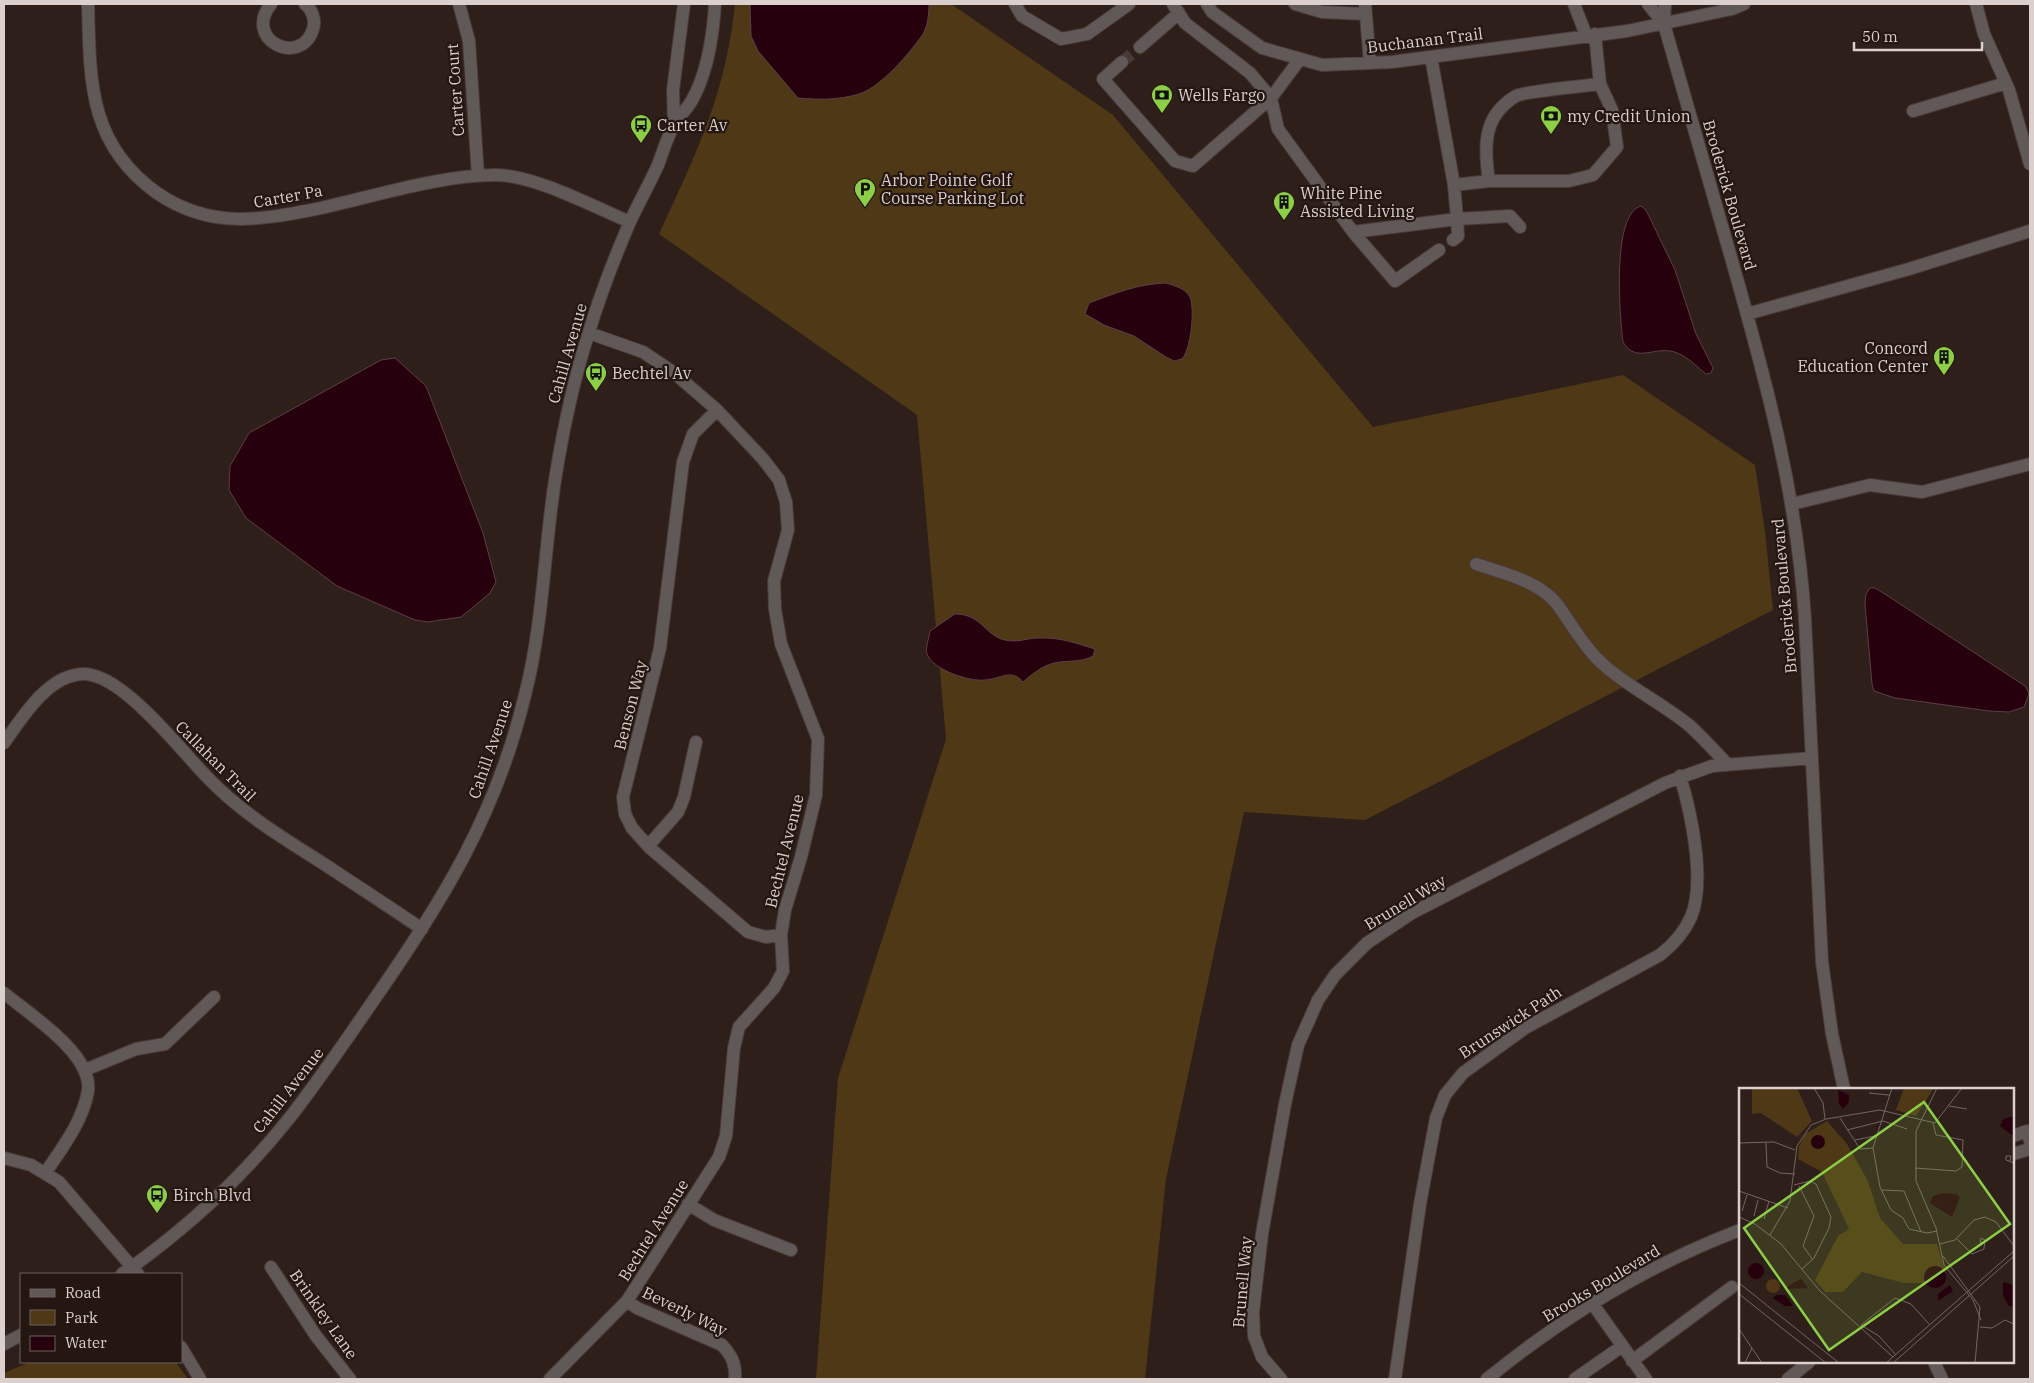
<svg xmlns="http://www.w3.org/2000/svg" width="2034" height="1383" font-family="'IBM Plex Serif',serif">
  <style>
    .green { fill: #4e3816 }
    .water { fill: #27000e; stroke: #5d3e47 }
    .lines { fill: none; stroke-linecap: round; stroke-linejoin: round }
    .minor-tunnel { stroke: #483a35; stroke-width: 12; stroke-dasharray: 12 6; stroke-linecap: butt }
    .minor-casing { stroke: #4a3b37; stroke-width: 14 }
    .minor { stroke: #615858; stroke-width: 12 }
    .labels { text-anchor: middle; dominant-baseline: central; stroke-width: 4.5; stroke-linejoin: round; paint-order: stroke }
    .street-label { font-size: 16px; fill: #dbd0cd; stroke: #241611 }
    .poi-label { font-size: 16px; fill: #dbd0cd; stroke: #241611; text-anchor: start }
    .inset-road { fill: none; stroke: #736662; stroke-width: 1 }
    .view { fill: #8cce45; fill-opacity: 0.15; stroke: #8cce45; stroke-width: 2.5 }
    .inset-edge { fill: none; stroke: #dbd0cd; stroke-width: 2.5 }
  </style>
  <rect width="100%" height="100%" fill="#2e1f1a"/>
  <path class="green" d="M735,4h216l162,111 260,312 250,-52 132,90 10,66 8,79 -408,210 -121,-8 -78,367 -21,200h-329l22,-301 108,-339 -29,-324 -258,-181c37,-80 67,-141 76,-230z
    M30,1362h146l12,17h-184v-6z"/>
  <path class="water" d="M750,4h179c0,9 -1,21 -6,30 -13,19 -42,53 -64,60 -20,6 -41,6 -61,4l-40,-47 -7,-15z
    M1641,206l5,4 29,60 21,64 17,34 -2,5 -5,1c-9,-7 -18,-17 -29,-21 -20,-9 -41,12 -54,-11 -3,-24 -12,-128 18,-136z
    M1166,283c9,3 19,5 24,14 5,12 1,52 -8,62l-8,2 -8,-4 -32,-21 -30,-11 -19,-11 4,-11c27,-10 48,-19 77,-20z
    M395,358l31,28 57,147 13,49 -6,11 -29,24 -33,5 -13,-2 -78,-34 -91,-68 -17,-28 1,-24 19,-33 132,-73z
    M1870,588h5l13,8 131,86 7,5 3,7 -5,13 -15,5 -20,-1 -94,-13 -21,-7 -2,-7 -7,-80 1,-10z
    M955,614c27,0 30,22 50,26 12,3 22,-2 34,-2 20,-1 37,5 56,11l-2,7c-12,7 -26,4 -39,7 -12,3 -22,11 -31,19 -11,-14 -23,-3 -38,-2 -15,2 -52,-10 -58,-26 -2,-6 2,-16 3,-23z"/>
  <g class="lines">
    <path class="minor-tunnel" d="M1122,62l18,-15"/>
    <g class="minor-casing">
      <path id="minor" d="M88,4c2,76 0,140 69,189 54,37 104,27 164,15 53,-12 120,-33 174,-33 40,0 97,31 135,47
        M271,4c-29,36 30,64 42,25 3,-9 -1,-20 -8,-25
        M459,4l10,37 9,135
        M1015,4l7,12 39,23 26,-5 42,-30
        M1207,4l5,8 50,36 60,17 70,-3 235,-31 105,-22 12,-5
        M1295,4l27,8 44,2
        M1365,4l5,59
        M1574,4l12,31
        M1648,4l16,20
        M1665,4l-1,20c23,79 45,158 68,237 34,119 65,234 73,358l17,343 10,72 12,55
        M1976,4l8,30 25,56 21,74
        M1140,47l39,-34
        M1431,57l23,128 35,-4h80l24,-6 24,-28 -5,-37 -12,-26 -5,-50
        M1300,59l-29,39 7,31 75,103 104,-13 -3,-34
        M1122,62l-19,17 72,82 18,5 78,-68 -21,-25 -65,-50 -12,-19
        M1913,111l93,-28
        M674,125l-1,-35 11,-86
        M1489,181c-5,-33 -7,-65 27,-85 10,-5 69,-10 84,-12
        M1353,232l42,49 44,-31
        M1453,240l5,-4 -1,-17 53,-3 10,11
        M1747,314l162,-45 121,-38
        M717,410l-24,24 -10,28 -23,186 -37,149 2,17 7,14 18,20 98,84 18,5 15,-2
        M1792,504l78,-19 52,7 108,-28
        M1476,564c27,9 63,17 81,40 16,22 28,45 49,63 26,22 57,37 84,59 13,12 25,25 37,38
        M4,743c18,-25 44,-69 80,-69 38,0 96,75 122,102 35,37 77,62 118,88 33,22 66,43 98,65
        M648,846l30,-34 6,-15 12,-55
        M4,993c25,21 89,61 84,98 -5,30 -26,57 -42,81
        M85,1070l51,-21 29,-5 49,-47
        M2013,1136l14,-5 3,10
        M2013,1154l17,-5
        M4,1158l27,7 28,17 79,92
        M688,1204l26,16 77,30
        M271,1267l45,69 34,43
        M122,1274c63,-44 121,-97 169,-158 28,-36 54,-74 80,-112 70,-100 125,-188 154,-309 18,-70 19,-143 30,-215 8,-50 18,-99 34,-148 11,-37 25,-73 40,-108 9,-20 20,-39 29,-59 5,-13 9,-28 16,-40 5,-9 12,-15 17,-23 17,-29 22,-66 24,-98
        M627,1301l10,7 85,37c10,11 14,19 13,34
        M1592,1303l54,76
        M4,1344l17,-9
        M181,1347l19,32
        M1632,1361l100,-74
        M1934,1362l8,17
        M550,1379l77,-78 92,-144 7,-21 8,-88 5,-21 35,-39 9,-17 -2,-36 4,-25 16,-53 15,-62 2,-56 -37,-95 -6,-35 -1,-28 14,-51 -2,-28 -7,-22 -16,-21 -46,-49 -44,-38 -30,-20 -54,-19
        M1281,1379l-19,-22 -8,-21 -1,-24 9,-78 23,-130 13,-59 20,-45 17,-25 32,-32 45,-30 253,-130 47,-17 100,-8
        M1395,1379l25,-175 16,-86 9,-23 18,-22 62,-45 135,-73c14,-11 24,-22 31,-38 15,-36 0,-105 -11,-141
        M1487,1379c77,-63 161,-114 253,-149
        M1575,1379l46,-32
        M1788,1379l21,-17"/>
    </g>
    <use href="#minor" class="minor"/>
  </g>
  <defs>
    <g id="bank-pin" transform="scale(1.125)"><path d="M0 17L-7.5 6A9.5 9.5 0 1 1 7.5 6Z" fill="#8cce45" stroke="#241611"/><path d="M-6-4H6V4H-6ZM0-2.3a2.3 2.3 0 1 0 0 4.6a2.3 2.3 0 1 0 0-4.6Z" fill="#111"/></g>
    <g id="bus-pin" transform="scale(1.125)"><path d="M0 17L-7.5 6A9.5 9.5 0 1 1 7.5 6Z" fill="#8cce45" stroke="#241611"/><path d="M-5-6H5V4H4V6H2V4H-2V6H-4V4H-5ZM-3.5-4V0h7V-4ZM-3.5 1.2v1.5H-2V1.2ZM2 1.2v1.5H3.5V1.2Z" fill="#111"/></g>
    <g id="parking-pin" transform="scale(1.125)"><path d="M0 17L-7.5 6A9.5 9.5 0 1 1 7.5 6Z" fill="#8cce45" stroke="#241611"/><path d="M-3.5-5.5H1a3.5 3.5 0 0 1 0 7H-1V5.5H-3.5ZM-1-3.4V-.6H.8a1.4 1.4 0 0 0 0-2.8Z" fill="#111"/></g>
    <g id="building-pin" transform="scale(1.125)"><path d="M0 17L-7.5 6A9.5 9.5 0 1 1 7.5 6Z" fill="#8cce45" stroke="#241611"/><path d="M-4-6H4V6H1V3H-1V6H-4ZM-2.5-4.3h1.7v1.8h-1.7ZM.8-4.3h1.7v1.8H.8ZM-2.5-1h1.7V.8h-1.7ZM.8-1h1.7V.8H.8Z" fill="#111"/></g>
  </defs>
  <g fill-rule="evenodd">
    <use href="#bank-pin" x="1162" y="95"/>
    <use href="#bank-pin" x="1551" y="116"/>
    <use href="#bus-pin" x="641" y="125"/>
    <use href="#parking-pin" x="865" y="189"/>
    <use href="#building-pin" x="1284" y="202"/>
    <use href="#building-pin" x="1944" y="357"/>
    <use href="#bus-pin" x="596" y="373"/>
    <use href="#bus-pin" x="157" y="1195"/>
  </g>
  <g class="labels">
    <g class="street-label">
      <text transform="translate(1425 40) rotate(-7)">Buchanan Trail</text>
      <text transform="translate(455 90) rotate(-94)">Carter Court</text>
      <text transform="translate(1730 195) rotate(74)">Broderick Boulevard</text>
      <text transform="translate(288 196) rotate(-10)">Carter Pa</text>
      <text transform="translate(567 353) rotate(-74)">Cahill Avenue</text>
      <text transform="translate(1784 596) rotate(-95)">Broderick Boulevard</text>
      <text transform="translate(630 705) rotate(-76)">Benson Way</text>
      <text transform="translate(490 749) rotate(-71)">Cahill Avenue</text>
      <text transform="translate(216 761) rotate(45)">Callahan Trail</text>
      <text transform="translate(784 851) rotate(-76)">Bechtel Avenue</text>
      <text transform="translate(1405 902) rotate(-31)">Brunell Way</text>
      <text transform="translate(1510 1022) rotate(-33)">Brunswick Path</text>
      <text transform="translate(288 1090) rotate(-52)">Cahill Avenue</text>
      <text transform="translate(653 1230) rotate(-58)">Bechtel Avenue</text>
      <text transform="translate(1242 1282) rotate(-85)">Brunell Way</text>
      <text transform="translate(1601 1283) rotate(-31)">Brooks Boulevard</text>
      <text transform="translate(685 1311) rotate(26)">Beverly Way</text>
      <text transform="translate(324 1314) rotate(55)">Brinkley Lane</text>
    </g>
    <g class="poi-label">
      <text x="1178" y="95">Wells Fargo</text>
      <text x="1567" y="116">my Credit Union</text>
      <text x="657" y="125">Carter Av</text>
      <text x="881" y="180">Arbor Pointe Golf<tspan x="881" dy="18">Course Parking Lot</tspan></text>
      <text x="1300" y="193">White Pine<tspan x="1300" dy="18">Assisted Living</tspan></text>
      <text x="1928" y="348" text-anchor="end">Concord<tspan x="1928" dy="18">Education Center</tspan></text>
      <text x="612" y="373">Bechtel Av</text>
      <text x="173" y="1195">Birch Blvd</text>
    </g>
  </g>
  <g transform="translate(1739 1088)">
    <rect width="275" height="275" fill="#2e1f1a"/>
    <path d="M13,0h45l15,33 -15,16 -36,-24 -9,1zM165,0h30l-18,28 -20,-6zM88,33l20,23 21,37 12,37 23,26h34l9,29 -13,10h-29l-42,-11 -19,20h-18l-10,-12 23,-44 11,-7 -27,-57 -24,-13 1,-13 6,-12zM27 198a7 7 0 1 1 14 0a7 7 0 1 1-14 0Z" fill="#4e3816"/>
    <path d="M99,2l11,5v7l-6,7 -4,-5zM275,28v18l-2,1 -12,-9 3,-7zM72 54a7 7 0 1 1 14 0a7 7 0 1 1-14 0ZM204,105l13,1 4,3 -8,20 -22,-14 3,-7zM9 183a8 8 0 1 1 16 0a8 8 0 1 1-16 0ZM185 189a11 11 0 1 1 22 0a11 11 0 1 1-22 0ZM62,191l7,9 -21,1 1,-3zM264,194l11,3v23l-6,-3 -5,-10zM211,197l3,6 -15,10v-7zM37,207h9l8,11h-8l-12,-8z" fill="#27000e"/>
    <path class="inset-road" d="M75,0l9,15 2,16M153,0l-19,60 7,39 11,23 12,8 6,11 18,4 10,-2M198,0l-21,43v50l20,47 8,37 29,35 8,20M130,5l20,2M210,18l18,3M101,30l20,31 13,-1M108,42l36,-9 24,8M116,52l20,-4M0,55l35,-1 21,8M27,55l1,24 13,6 15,1M271,73l1,-5h-5v4l8,3M176,80l41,3 6,-4 1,-27 -27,-5 -3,-12M55,97l16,-4 6,3 15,33 -2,11 -15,30 -12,11M60,98l15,30 -11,30 10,14M143,102l22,1 17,41M0,103l49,17M3,123l5,-16M15,128l4,-16M0,129l16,7 26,20 39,47 73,66M25,131l5,-18M31,147l20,-34 7,-55 14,-21 15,-6 54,-9 55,13 27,-35M217,150l16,16 12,-5 1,-9 -4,-2 -1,4 4,1M201,156l15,-4 19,-20 11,-3 11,5 18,24M204,168l37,51 -5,56M0,195l100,80M0,206l87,69M122,237l34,-27 16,6 18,20M122,237l18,11 17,19M241,239l12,1 13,-8 9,4M0,241l23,34M6,275l7,-15M147,275l128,-112M154,275l121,-107"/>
    <path class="view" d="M185,14l86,122 -181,126 -85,-122z"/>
    <rect width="275" height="275" class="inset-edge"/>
  </g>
  <rect width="2034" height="1383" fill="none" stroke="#dbd0cd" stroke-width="10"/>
  <rect x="20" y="1273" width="162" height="90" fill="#241611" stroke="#6d605c"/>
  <rect x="30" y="1289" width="25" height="8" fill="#615858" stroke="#6d605c"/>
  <text x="65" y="1298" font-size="15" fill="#dbd0cd">Road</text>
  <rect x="30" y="1310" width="25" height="15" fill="#4e3816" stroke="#6d605c"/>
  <text x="65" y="1323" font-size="15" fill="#dbd0cd">Park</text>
  <rect x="30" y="1336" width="25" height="15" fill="#27000e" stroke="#6d605c"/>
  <text x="65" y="1348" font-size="15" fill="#dbd0cd">Water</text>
  <path d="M1854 42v8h128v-8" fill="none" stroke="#dbd0cd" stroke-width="2.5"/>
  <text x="1862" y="42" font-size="15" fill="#dbd0cd" stroke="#241611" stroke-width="4" paint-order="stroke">50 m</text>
</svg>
